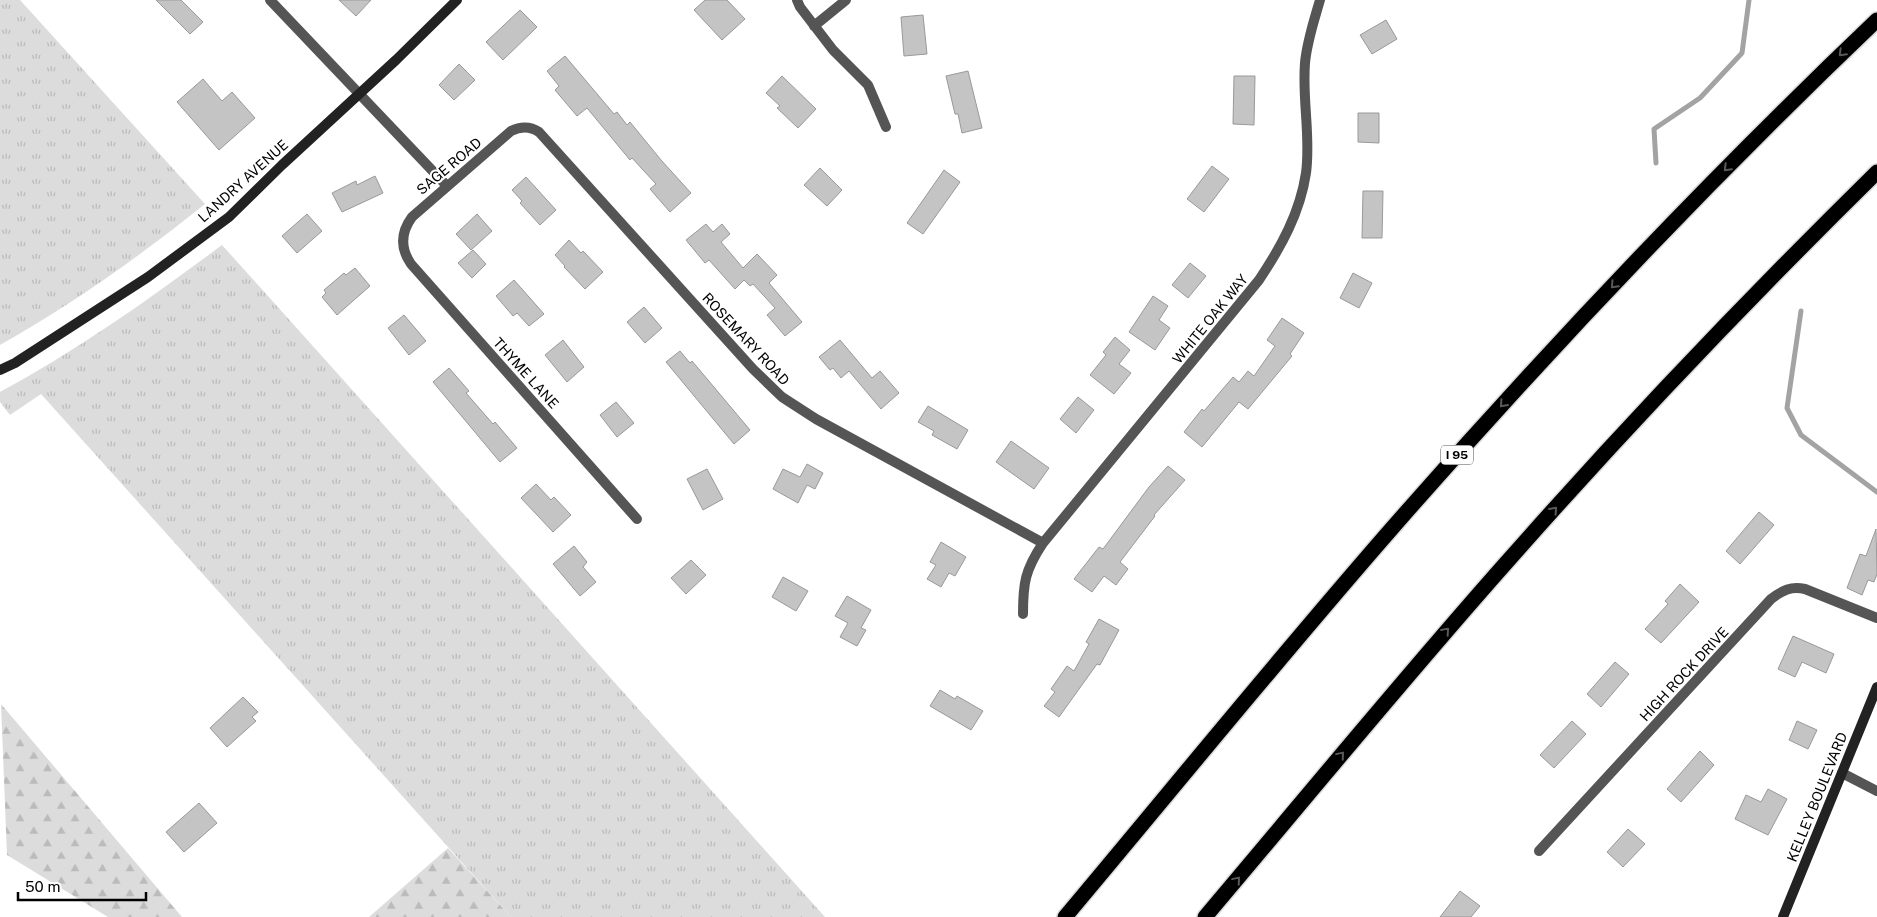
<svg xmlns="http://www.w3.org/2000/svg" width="1877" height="917" font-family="'Public Sans',sans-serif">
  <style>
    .grass { fill: url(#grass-tufts) }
    .forest { fill: url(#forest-firs) }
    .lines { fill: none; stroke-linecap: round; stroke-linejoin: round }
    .stream { stroke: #a3a3a3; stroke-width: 5 }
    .building { fill: #c4c4c4; stroke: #999 }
    .highway-casing { stroke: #dbdbdb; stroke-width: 18 }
    .street { stroke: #555; stroke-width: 10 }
    .secondary { stroke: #222; stroke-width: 10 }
    .highway { stroke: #000; stroke-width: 15 }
    .oneway { stroke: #595959 }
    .labels { text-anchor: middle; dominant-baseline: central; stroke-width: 4; stroke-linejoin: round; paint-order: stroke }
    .shield { fill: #fff; stroke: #4c4c4c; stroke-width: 1 }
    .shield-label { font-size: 12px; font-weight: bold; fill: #000 }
    .street-label { font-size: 14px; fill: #000; stroke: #fff }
  </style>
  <defs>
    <pattern id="grass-tufts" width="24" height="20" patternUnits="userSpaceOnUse" patternTransform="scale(1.25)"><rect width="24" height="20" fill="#dcdcdc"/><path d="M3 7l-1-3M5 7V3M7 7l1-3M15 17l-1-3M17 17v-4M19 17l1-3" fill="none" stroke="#bbb"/></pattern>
    <pattern id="forest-firs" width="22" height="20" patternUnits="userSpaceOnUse" patternTransform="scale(1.25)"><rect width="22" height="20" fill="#dcdcdc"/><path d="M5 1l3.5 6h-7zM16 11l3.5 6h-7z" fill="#bbb"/></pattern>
  </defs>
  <rect width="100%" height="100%" fill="#fff"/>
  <path class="grass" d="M0,0h20l185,204c-65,52 -132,100 -205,141z
    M222,245l63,70 540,602h-314l-470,-523 -31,21 -10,-13v-10c78,-42 151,-94 222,-147z"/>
  <path class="forest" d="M1,704l181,213h-74l-101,-62z
    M448,848l63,69h-142z"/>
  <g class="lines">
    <path class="stream" d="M1656,163l-2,-34 46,-31 42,-45 7,-53
      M1801,311l-14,97 14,27 76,57"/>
  </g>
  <path class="building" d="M156,0h25l22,22 -13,12z
    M339,0h32l-15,16z
    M705,0h22l18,19 -23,21 -28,-30z
    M520,10l17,17 -34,33 -17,-18z
    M923,15l4,39 -23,2 -3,-39z
    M1386,20l11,19 -25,15 -12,-19z
    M565,56l49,58 3,-2 10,13 3,-3 31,38 30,33 -21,19 -20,-23 6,-5 -24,-26 -2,2 -43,-52 -10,8 -22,-26 4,-4 -12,-15z
    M459,64l16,16 -21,20 -15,-15z
    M968,71l14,57 -20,5 -4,-19h-3l-9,-38z
    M782,76l34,33 -18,19 -21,-20 3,-2 -14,-13z
    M1234,76h21l-1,49 -21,-1z
    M203,79l19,22 10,-9 23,26 -36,32 -42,-48z
    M1358,113h21v30l-21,-1z
    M1212,166l17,13 -25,33 -17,-13z
    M820,168l22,22 -15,16 -23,-21z
    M944,170l16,12 -37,52 -16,-11z
    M375,176l8,17 -41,19 -10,-19 24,-12 1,4z
    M526,177l30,33 -16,15 -20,-22 2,-2 -10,-11z
    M1363,191h20l-1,47h-20z
    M307,214l15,17 -25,22 -15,-17z
    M477,214l15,17 -21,19 -15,-16z
    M706,224l7,8 9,-8 8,10 -9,8 22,26 14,-14 20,21 -8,8 33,39 -17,14 -18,-21 8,-7 -22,-24 -3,2 -6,-6 -9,9 -26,-29 -4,3 -19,-23z
    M569,240l12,13 2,-2 20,21 -18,17 -21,-22 1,-1 -10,-11z
    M473,250l13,14 -14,14 -14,-15z
    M1190,263l16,13 -18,22 -16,-13z
    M355,268l15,18 -33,29 -15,-18 4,-4 -2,-3 20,-17 2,2z
    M1353,273l19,10 -13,25 -19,-10z
    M514,280l30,34 -15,12 -12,-13 -4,3 -17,-20z
    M1153,296l15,10 -9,14 11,8 -15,22 -26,-18z
    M644,307l18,21 -17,15 -18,-21z
    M404,315l22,26 -17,14 -21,-27z
    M1282,318l22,15 -14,21 2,2 -44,53 -9,-7 -37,45 -18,-15 18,-23 2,2 29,-34 6,5 9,-11 6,5 21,-30 -8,-6z
    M1115,337l15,13 -11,14 12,9 -17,21 -24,-19 16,-20 -3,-3z
    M563,340l21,27 -17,15 -22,-27z
    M840,340l32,38 8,-7 19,22 -18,16 -32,-38 -8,7 -8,-10 -3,2 -11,-13z
    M680,351l10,12 2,-2 58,69 -16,14 -68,-82z
    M449,368l20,23 -3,2 27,31 2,-2 22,26 -17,14 -67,-80z
    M1078,397l16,13 -18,23 -16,-14z
    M616,402l18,21 -17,14 -17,-22z
    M928,406l40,24 -11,19 -25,-14 2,-4 -16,-9z
    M1011,441l38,27 -15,21 -38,-27z
    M807,464l16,9 -8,16 -8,-4 -9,18 -25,-14 10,-20 17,8z
    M1168,466l17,14 -31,35 1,1 -35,46 8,7 -12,16 -12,-9 -12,16 -18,-13 25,-32 4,2 46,-62z
    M707,469l16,30 -20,11 -16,-31z
    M536,484l15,16 3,-3 17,18 -18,17 -32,-34z
    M1759,512l15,13 -34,39 -14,-13z
    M1876,529l1,45 -3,8 -6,-2 -6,15 -15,-7 13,-34 6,2z
    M941,542l25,15 -11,19 -6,-3 -8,14 -14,-8 9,-14 -6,-3z
    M574,546l13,16 -4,5 13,15 -16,14 -27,-32z
    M691,560l15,15 -20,19 -15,-16z
    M783,577l25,14 -12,20 -24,-14z
    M1680,584l19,18 -38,41 -16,-14 23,-25 -3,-3z
    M847,596l24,14 -10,18 5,2 -9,16 -17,-9 8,-14 -13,-7z
    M1099,619l20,11 -19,35 -3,-1 -38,53 -15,-11 11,-14 -4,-3 16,-23 7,5 15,-27 -3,-2z
    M1793,636l41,18 -8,19 -24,-11 -7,15 -17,-8z
    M1615,662l14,12 -28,33 -14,-13z
    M940,690l15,9 2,-3 26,15 -12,19 -41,-24z
    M243,697l15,15 -6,5 4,4 -29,26 -17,-19z
    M1572,721l14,13 -32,34 -14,-13z
    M1797,721l20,9 -9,19 -19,-9z
    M1700,751l14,14 -33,37 -14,-13z
    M1768,789l19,10 -19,36 -33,-16 11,-24 15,7z
    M199,803l18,20 -33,29 -18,-20z
    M1628,829l17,15 -22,23 -16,-15z
    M1460,891l20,15 -9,11h-31z"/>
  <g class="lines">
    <g class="highway-casing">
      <path id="highway" d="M1065,917c110,-131 217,-263 329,-391 154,-176 314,-345 483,-506
        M1205,917c100,-118 198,-238 301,-354 119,-135 243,-265 371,-391"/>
    </g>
    <path class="street" d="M270,0l177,186
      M797,0l3,7 33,43 35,35 18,42
      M814,26l32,-26
      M637,519l-226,-255c-11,-16 -10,-32 1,-47l99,-86c10,-5 19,-5 28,1l214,237 29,28 34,22 227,124
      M1023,614c0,-31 2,-44 20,-71l216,-263c22,-33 41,-67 47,-107 5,-36 -4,-73 -1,-110 2,-22 9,-42 15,-63
      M1842,773l35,18
      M1539,851l232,-252c12,-9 20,-13 34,-10l72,29"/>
    <path class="secondary" d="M0,370l15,-7 133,-86 81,-60 53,-52 114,-105 61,-60
      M1783,917l94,-230"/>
    <use href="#highway" class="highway"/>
  </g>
  <defs><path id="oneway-chevron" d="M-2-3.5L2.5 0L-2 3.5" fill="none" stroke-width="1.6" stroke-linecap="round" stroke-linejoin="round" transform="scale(1.25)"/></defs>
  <g class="oneway">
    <use href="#oneway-chevron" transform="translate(1842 53) rotate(135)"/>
    <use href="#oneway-chevron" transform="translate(1727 168) rotate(135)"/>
    <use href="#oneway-chevron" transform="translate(1614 285) rotate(133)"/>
    <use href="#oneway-chevron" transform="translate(1503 404) rotate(132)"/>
    <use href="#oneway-chevron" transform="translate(1554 510) rotate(-48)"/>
    <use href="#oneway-chevron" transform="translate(1446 631) rotate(-49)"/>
    <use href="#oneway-chevron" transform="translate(1341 755) rotate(-50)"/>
    <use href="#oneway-chevron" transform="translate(1237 880) rotate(-50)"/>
  </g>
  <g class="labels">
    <rect class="shield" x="1441" y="445.5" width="32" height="19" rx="4"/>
    <g class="shield-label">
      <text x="1457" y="455">I 95</text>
    </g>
    <g class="street-label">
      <text transform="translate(449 166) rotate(-40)">SAGE ROAD</text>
      <text transform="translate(243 181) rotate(-42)">LANDRY AVENUE</text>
      <text transform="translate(1210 319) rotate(-51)">WHITE OAK WAY</text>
      <text transform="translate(746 339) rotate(47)">ROSEMARY ROAD</text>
      <text transform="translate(526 373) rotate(48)">THYME LANE</text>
      <text transform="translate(1684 674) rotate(-47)">HIGH ROCK DRIVE</text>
      <text transform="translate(1817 797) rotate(-68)">KELLEY BOULEVARD</text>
    </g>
  </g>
  <path d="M18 892v8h128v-8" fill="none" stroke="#000000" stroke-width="2.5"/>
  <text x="25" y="892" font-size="15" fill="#000000" stroke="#ffffff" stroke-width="4" paint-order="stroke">50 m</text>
</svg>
